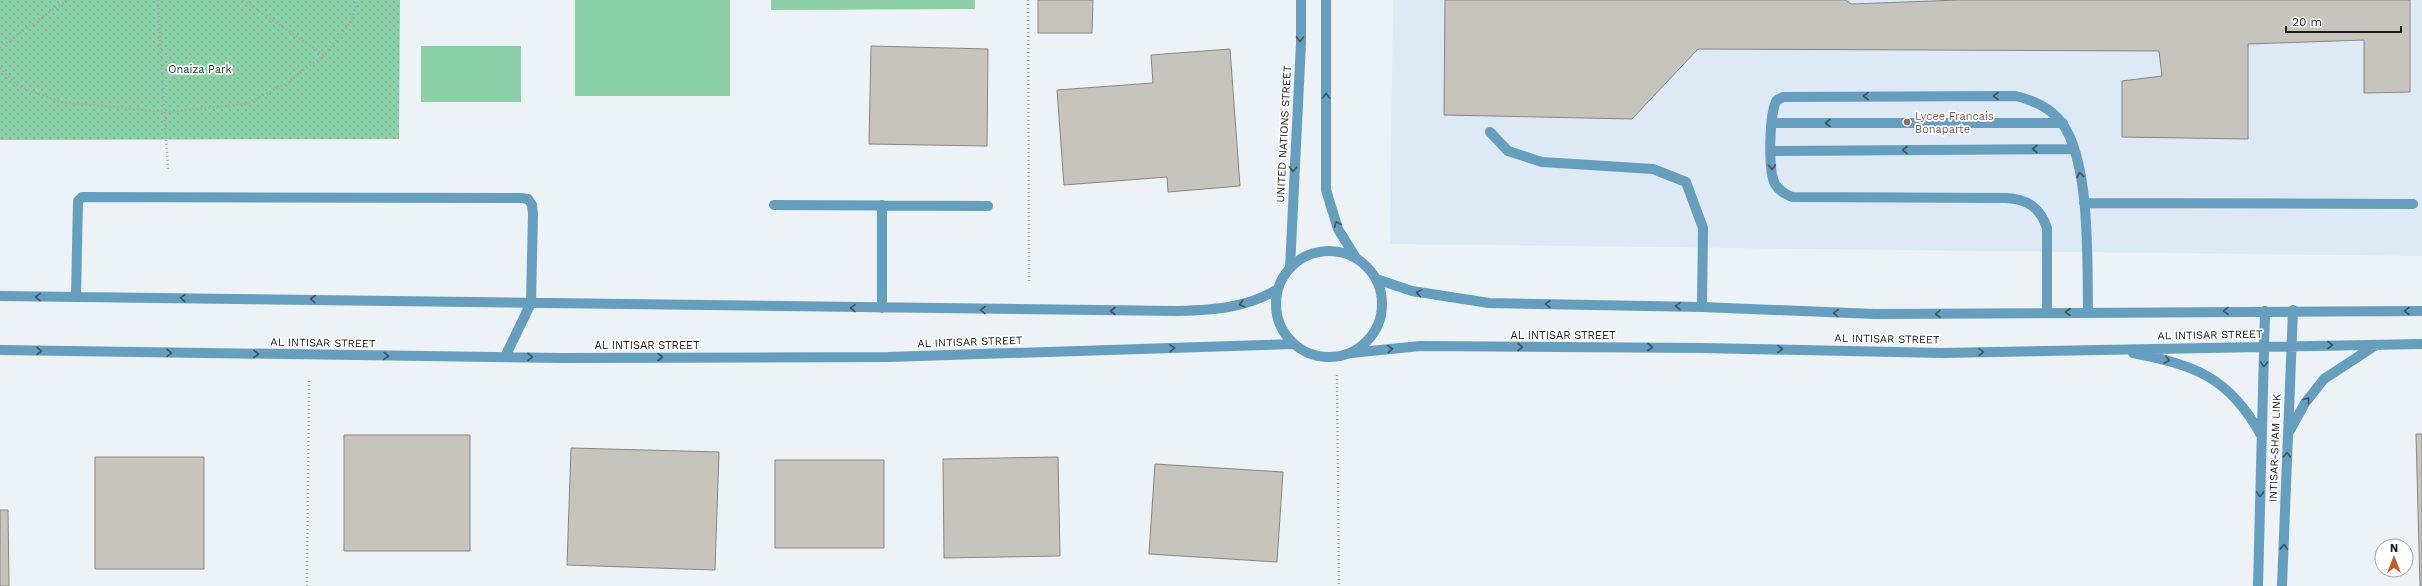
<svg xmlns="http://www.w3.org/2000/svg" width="2422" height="586" font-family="'Work Sans',sans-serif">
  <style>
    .built { fill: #dde9f4 }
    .grass { fill: #8bd0a6 }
    .park { fill: url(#park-dots) }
    .building { fill: #c7c3bd; stroke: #8a8681 }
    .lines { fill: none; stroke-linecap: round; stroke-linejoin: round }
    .path { stroke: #a2a7aa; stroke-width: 2.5; stroke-dasharray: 1 3; stroke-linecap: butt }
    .minor { stroke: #669ebe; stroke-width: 10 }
    .oneway { stroke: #3b5564 }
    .education-dot { fill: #8d6e63; stroke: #fff; stroke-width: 1.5 }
    .labels { text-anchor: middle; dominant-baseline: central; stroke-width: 3.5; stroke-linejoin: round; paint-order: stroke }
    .park-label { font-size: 11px; fill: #143925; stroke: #fff }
    .education-label { font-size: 11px; fill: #785e54; stroke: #fff; text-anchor: start }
    .street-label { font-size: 11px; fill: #181a1b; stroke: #fff }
  </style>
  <defs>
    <pattern id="park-dots" width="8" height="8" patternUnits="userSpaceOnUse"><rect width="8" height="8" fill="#8bd0a6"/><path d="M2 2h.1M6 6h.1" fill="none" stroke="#77b28e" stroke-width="1.8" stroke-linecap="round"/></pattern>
  </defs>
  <rect width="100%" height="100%" fill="#ecf2f6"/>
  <path class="built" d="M1393,0h1029v256l-1032,-12z"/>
  <path class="grass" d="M575,0h155v96h-155z
    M771,0h204v9l-204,1z
    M421,46h100v56h-100z"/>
  <path class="park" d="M0,0h400l-1,139 -399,1z"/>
  <path class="building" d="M1038,0h55l-1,33h-54z
    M1445,0h401l5,4 108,-4h451v92l-46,1v-53l-116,4v95l-126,-2v-56l40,-5 -3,-25 -461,-2 -66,70 -188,-4z
    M871,46l117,3 -1,97 -118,-2z
    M1230,49l10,137 -72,6 -1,-15 -103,8 -7,-95 96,-7 -2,-28z
    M2416,434h6v152h-2z
    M344,435h126v116h-126z
    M571,448l148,4 -4,118 -148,-5z
    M95,457h109v112h-109z
    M1058,457l2,99 -116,2 -1,-99z
    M775,460h109v88h-109z
    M1155,464l128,8 -6,90 -128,-8z
    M0,510h8l1,76h-9z"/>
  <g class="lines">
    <path class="path" d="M158,0l10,171
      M243,0l81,55
      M1028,0l1,283
      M0,47l67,-47
      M0,68l18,18 42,16 106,10 80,-8 39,-20 39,-29 28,-34 5,-21
      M1337,375l2,211
      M307,586l2,-207"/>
    <path class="minor" d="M1326,0v190l12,39 18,29
      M1772,123h291
      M1490,132l18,19 34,11 111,7 33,13 17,46 -1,79
      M1772,151l302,-2
      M2084,203l329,1
      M774,205l214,1
      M1276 304a53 53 0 1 1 106 0a53 53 0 1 1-106 0Z
      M1290,268l11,-225v-43
      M1376,279l36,12 77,12 213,4 173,7 547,-3
      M0,296l1178,15c36,-1 69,-3 100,-22
      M76,297l2,-96 4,-4 439,1 7,1 4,6 1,9 -2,89 -26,54
      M882,308v-103
      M2047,312v-84c-7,-21 -20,-29 -41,-30l-214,-1c-7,-3 -13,-6 -17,-13 -7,-13 -6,-73 2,-84l6,-3 233,-1c18,5 34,11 46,27 29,40 25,141 26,189
      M0,350l563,8 325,-1 406,-13
      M1351,353l69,-7 282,2 240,5 480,-9
      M2133,353c62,12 96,24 128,82
      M2289,432l16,-29 19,-24 52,-34
      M2258,586l7,-275
      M2282,586l11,-276"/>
  </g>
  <defs><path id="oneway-chevron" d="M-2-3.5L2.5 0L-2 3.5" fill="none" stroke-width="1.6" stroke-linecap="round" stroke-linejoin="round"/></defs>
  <g class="oneway">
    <use href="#oneway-chevron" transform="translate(1300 39) rotate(91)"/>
    <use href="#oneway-chevron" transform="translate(1326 96) rotate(-90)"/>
    <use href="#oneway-chevron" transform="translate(1866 96) rotate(180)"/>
    <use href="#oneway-chevron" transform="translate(1996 96) rotate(180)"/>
    <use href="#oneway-chevron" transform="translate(1828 123) rotate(180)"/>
    <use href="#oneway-chevron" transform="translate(2035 149) rotate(180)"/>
    <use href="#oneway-chevron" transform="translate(1905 150) rotate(180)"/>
    <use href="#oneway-chevron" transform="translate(1772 167) rotate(88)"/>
    <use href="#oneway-chevron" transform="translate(1293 169) rotate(93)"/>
    <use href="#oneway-chevron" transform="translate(2080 175) rotate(-99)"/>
    <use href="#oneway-chevron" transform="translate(1337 224) rotate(-113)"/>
    <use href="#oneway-chevron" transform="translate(1419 293) rotate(-170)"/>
    <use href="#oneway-chevron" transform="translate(38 297) rotate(-179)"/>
    <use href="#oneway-chevron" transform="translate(183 298) rotate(-179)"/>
    <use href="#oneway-chevron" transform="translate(313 299) rotate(-179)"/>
    <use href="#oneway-chevron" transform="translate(1242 304) rotate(165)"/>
    <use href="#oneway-chevron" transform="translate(1548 304) rotate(-179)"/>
    <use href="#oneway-chevron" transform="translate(1678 306) rotate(-179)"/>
    <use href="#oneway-chevron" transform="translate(853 308) rotate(-179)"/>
    <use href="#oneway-chevron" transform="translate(983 310) rotate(-179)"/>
    <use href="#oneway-chevron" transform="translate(1113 311) rotate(-180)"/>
    <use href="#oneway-chevron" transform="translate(2226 311) rotate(179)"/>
    <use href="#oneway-chevron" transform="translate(2407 311) rotate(-180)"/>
    <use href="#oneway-chevron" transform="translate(2068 312) rotate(180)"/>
    <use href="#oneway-chevron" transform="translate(1836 313) rotate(-177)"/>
    <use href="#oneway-chevron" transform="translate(1938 314) rotate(179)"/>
    <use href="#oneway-chevron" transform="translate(2330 345)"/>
    <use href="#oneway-chevron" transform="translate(1520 347)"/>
    <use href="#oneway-chevron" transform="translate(1650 347)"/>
    <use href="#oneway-chevron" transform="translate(1172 348) rotate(-2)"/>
    <use href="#oneway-chevron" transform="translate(1390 349) rotate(-5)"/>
    <use href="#oneway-chevron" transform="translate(1780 349) rotate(1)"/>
    <use href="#oneway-chevron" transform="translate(39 351) rotate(1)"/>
    <use href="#oneway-chevron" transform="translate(1981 352) rotate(-1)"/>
    <use href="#oneway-chevron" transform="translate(169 353) rotate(1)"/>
    <use href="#oneway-chevron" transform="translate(256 354) rotate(1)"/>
    <use href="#oneway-chevron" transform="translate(386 356) rotate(1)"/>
    <use href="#oneway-chevron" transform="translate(530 357) rotate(1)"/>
    <use href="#oneway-chevron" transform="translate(660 357)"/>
    <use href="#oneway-chevron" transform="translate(2167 360) rotate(14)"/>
    <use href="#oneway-chevron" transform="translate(2264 364) rotate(92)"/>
    <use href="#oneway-chevron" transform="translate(2307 400) rotate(-53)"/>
    <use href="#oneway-chevron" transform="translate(2287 455) rotate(-88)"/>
    <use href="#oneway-chevron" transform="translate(2260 494) rotate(92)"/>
    <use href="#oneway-chevron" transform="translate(2284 547) rotate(-88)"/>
  </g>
  <circle class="education-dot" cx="1907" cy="122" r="4"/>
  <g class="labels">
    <g class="park-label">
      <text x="200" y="69">Onaiza Park</text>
    </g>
    <g class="education-label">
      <text x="1915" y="116">Lycee Francais<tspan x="1915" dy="13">Bonaparte</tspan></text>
    </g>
    <g class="street-label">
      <text transform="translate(1284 134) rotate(-87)">UNITED NATIONS STREET</text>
      <text x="1563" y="335">AL INTISAR STREET</text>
      <text transform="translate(2210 335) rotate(-1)">AL INTISAR STREET</text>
      <text transform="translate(1887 339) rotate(1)">AL INTISAR STREET</text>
      <text transform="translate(970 342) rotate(-2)">AL INTISAR STREET</text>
      <text transform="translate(323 343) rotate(1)">AL INTISAR STREET</text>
      <text x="647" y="345">AL INTISAR STREET</text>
      <text transform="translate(2275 448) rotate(-88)">INTISAR-SHAM LINK</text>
    </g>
  </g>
  <g transform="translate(2394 558)"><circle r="19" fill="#ffffff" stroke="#a3a3a4"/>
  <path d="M0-3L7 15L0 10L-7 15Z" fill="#c15c2a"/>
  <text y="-6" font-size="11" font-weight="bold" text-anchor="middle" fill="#181a1b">N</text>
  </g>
  <path d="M2286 26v6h115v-6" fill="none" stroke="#181a1b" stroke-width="2"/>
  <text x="2292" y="26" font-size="12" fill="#181a1b" stroke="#ffffff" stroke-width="3" paint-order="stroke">20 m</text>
</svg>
